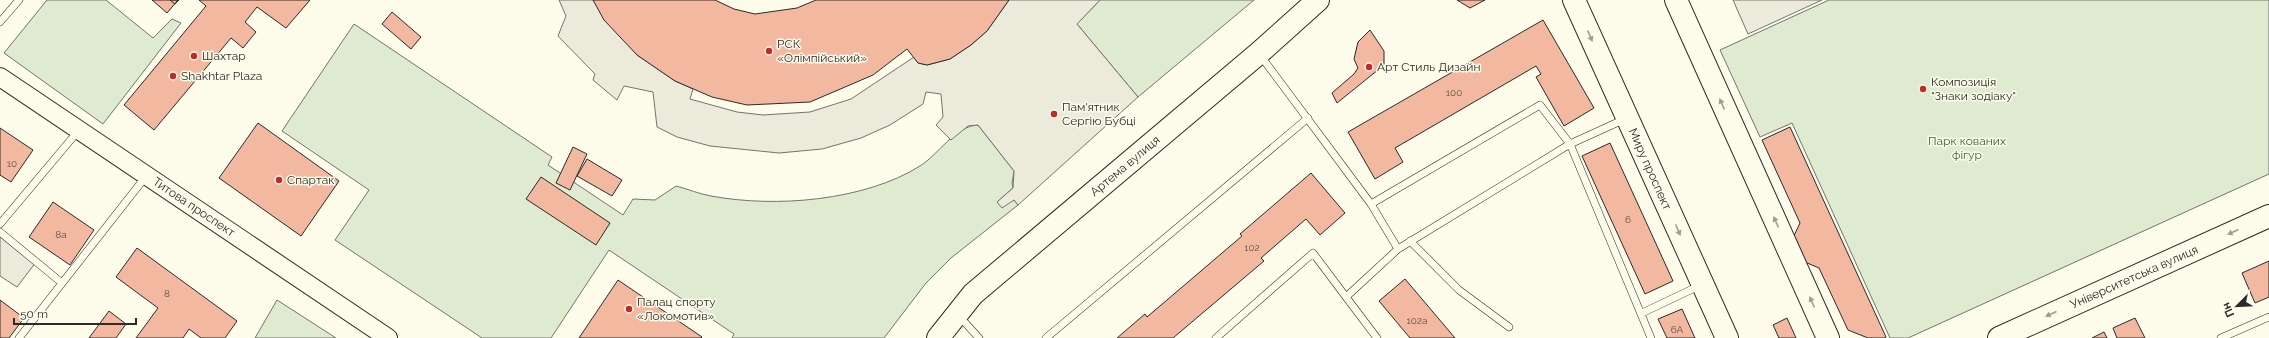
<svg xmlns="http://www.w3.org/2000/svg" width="2269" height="338" font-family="Raleway,sans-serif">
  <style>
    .green { fill: #deebd1; stroke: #74746e }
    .parking { fill: #eceadb; stroke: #74746e }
    .building { fill: #f2b8a0; stroke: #2b2b2b }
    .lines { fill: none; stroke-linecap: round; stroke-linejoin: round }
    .service-casing { stroke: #2b2b2b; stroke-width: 8 }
    .tertiary-casing { stroke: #2b2b2b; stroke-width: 20 }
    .primary-casing { stroke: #2b2b2b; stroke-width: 24 }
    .service { stroke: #fdfbea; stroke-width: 7 }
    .tertiary { stroke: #fdfbea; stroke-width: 18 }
    .primary { stroke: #fdfbea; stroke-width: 22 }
    .oneway { fill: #9e9d94 }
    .poi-dot { fill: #c62828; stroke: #fdfbea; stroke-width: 1.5 }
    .labels { text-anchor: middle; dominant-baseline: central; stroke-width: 3; stroke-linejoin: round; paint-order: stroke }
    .number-label { font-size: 10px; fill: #5d4e48 }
    .poi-label { font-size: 12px; fill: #2b2b2b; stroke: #fdfbea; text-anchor: start }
    .park-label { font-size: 12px; fill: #34623c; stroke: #fdfbea }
    .street-label { font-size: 12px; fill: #2b2b2b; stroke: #fdfbea }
  </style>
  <rect width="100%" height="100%" fill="#fdfbea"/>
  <path class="green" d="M47,0h59l47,38 19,-19 9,4 -78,101 -99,-71z
    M1100,0h154l-116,97 -61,-73z
    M1829,0h440v174l-361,164h-18l-98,-215 -32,14 -40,-87z
    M354,24l198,133 -4,8 75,50 10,-16 22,1 21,-14c12,3 23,8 35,10 64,12 153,5 209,-30 19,-12 35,-40 58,-41l36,46 -2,12 1,5 -16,14 17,-2 4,5 -67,53 -25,25 -42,55h-152l2,-4 -125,-84 -58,88h-69l-147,-98 34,-50 -87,-59z
    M277,300l59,38h-81z"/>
  <path class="parking" d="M559,0h34l44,55 38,26 18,8 -3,10 47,13 26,3 47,-3 41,-13 63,-42 4,6 9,2 23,-6 21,-14 16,-14 22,-31h91l-23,24 61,73 -120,108 -4,-5 -12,8 -5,-6 16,-14 1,-17 -36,-46 -10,1 -17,14 -15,-15 7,-8 -2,-23 -15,-2 -3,12 -33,21 -29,13 -39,11 -43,4 -69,-7 -33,-9 -20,-10 -4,-35 -29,-6 -7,14 -24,-20 2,-6 -37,-38 8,-20z
    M1733,0h89l-74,34z
    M0,232l36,30 -19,25 -17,-11z"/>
  <path class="building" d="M152,0h26l-11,13z
    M170,0h9l-4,4z
    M199,0h111l-24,28 -29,-21 -12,15 11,10 -13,16 -12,-10 -77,92 -30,-25 82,-99z
    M593,0h122l19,9 21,5 42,-6 19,-8h193l-22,31 -16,14 -21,14 -23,6 -9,-2 -11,-14 -34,26 -63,27 -63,3 -35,-8 -37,-16 -38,-26 -33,-35z
    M1457,0h28l-15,8z
    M392,12l29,25 -10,12 -29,-25z
    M1543,20l51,88 -30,18 -28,-49 5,-3 -5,-8 -141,82 8,14 -28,17 -27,-47z
    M1370,30l14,21v14l-47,38 -5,-10 22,-19 4,-6 -4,-9 4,-17z
    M258,123l81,58 -38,55 -82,-58z
    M1790,127l96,210 -2,1h-16l-20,-8 -29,-62 -19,-8 -9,-18 9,-19 -38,-83z
    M0,128l33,22 -22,32 -11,-7z
    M1610,143l63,138 -28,13 -63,-138z
    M573,147l14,7 -17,36 -14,-7z
    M587,159l35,21 -10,16 -35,-20z
    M1311,173l34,40 -25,22 -14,-16 -45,39 3,3 -91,77h-56l28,-24 2,3 95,-81 -2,-2z
    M541,177l69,46 -14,22 -70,-46z
    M53,202l41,28 -24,35 -41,-28z
    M137,248l100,73 -12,17h-24l-12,-9 -6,9h-47l22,-30 -42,-31z
    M2269,261v36l-14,6 -13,-30z
    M1405,279l50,59h-45l-31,-37z
    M618,280l84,57 -1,1h-122z
    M0,300l24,18 -15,20h-9z
    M1682,309l13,29h-28l-9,-19z
    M109,311l17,13 -10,14h-27z
    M1787,318l9,20h-17l-6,-13z
    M2135,318l10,20h-28l-4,-10z
    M2104,332l3,6h-15z"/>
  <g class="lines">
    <g class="service-casing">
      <path id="service" d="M0,22l19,-22
        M1260,55l111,149 27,45 -52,48 31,41
        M1371,204l169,-99 30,39 81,194
        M0,224l79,-94
        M0,232l62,51
        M1410,241l49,49 50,37
        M1398,249l172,-105 55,-25
        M1642,313l59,-28
        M959,316l20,22
        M19,338l128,-163
        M1046,338l262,-220
        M1216,338l97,-85 33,44
        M2221,338l48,-21"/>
    </g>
    <g class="tertiary-casing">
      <path id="tertiary" d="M0,77l388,261"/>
    </g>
    <g class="primary-casing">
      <path id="primary" d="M1574,0l153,338
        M1676,0l152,338
        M938,338l35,-44 286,-241 59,-53
        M1999,338l270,-122"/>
    </g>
    <use href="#service" class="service"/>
    <use href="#tertiary" class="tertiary"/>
    <use href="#primary" class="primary"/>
  </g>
  <defs><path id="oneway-solid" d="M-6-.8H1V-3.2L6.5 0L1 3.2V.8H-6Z"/></defs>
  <g class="oneway">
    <use href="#oneway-solid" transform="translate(1590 36) rotate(66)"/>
    <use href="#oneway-solid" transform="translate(1722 104) rotate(-114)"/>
    <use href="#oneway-solid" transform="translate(1776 222) rotate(-114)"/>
    <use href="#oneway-solid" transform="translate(1678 230) rotate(66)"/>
    <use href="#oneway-solid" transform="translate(2233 232) rotate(156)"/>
    <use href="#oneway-solid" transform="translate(1812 302) rotate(-114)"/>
    <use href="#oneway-solid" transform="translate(2051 314) rotate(156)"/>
  </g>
  <g class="poi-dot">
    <circle cx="769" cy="51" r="4"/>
    <circle cx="194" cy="56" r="4"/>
    <circle cx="1369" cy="67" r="4"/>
    <circle cx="173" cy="76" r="4"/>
    <circle cx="1923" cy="89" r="4"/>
    <circle cx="1054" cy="114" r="4"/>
    <circle cx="279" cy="180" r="4"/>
    <circle cx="629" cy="309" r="4"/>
  </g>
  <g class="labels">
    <g class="number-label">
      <text x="1454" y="92">100</text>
      <text x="12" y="163">10</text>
      <text x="1628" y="219">6</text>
      <text x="61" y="234">8а</text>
      <text x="1252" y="247">102</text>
      <text x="167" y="293">8</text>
      <text x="1417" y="320">102а</text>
      <text x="1677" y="329">6А</text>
    </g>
    <g class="poi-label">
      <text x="777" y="44">РСК<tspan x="777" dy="14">«Олімпійський»</tspan></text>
      <text x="202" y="56">Шахтар</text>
      <text x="1377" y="67">Арт Стиль Дизайн</text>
      <text x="181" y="76">Shakhtar Plaza</text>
      <text x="1931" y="82">Композиція<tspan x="1931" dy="14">"Знаки зодіаку"</tspan></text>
      <text x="1062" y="107">Пам'ятник<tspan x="1062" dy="14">Сергію Бубці</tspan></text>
      <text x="287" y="180">Спартак</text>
      <text x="637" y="302">Палац спорту<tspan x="637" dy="14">«Локомотив»</tspan></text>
    </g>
    <g class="park-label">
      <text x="1967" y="141">Парк кованих<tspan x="1967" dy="14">фігур</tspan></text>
    </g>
    <g class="street-label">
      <text transform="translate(1125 166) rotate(-40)">Артема вулиця</text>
      <text transform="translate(1650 169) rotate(66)">Миру проспект</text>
      <text transform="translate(194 207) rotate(34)">Титова проспект</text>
      <text transform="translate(2134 277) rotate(-24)">Університетська вулиця</text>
    </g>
  </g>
  <g transform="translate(2237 306) rotate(246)" stroke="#fdfbea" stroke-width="3" paint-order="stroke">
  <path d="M0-3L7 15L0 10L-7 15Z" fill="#2b2b2b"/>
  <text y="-6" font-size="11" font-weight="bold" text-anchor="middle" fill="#2b2b2b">Пн</text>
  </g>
  <path d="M14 318v6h122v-6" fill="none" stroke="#2b2b2b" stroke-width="2"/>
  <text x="20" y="318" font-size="12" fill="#2b2b2b" stroke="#fdfbea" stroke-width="3" paint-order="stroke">50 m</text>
</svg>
